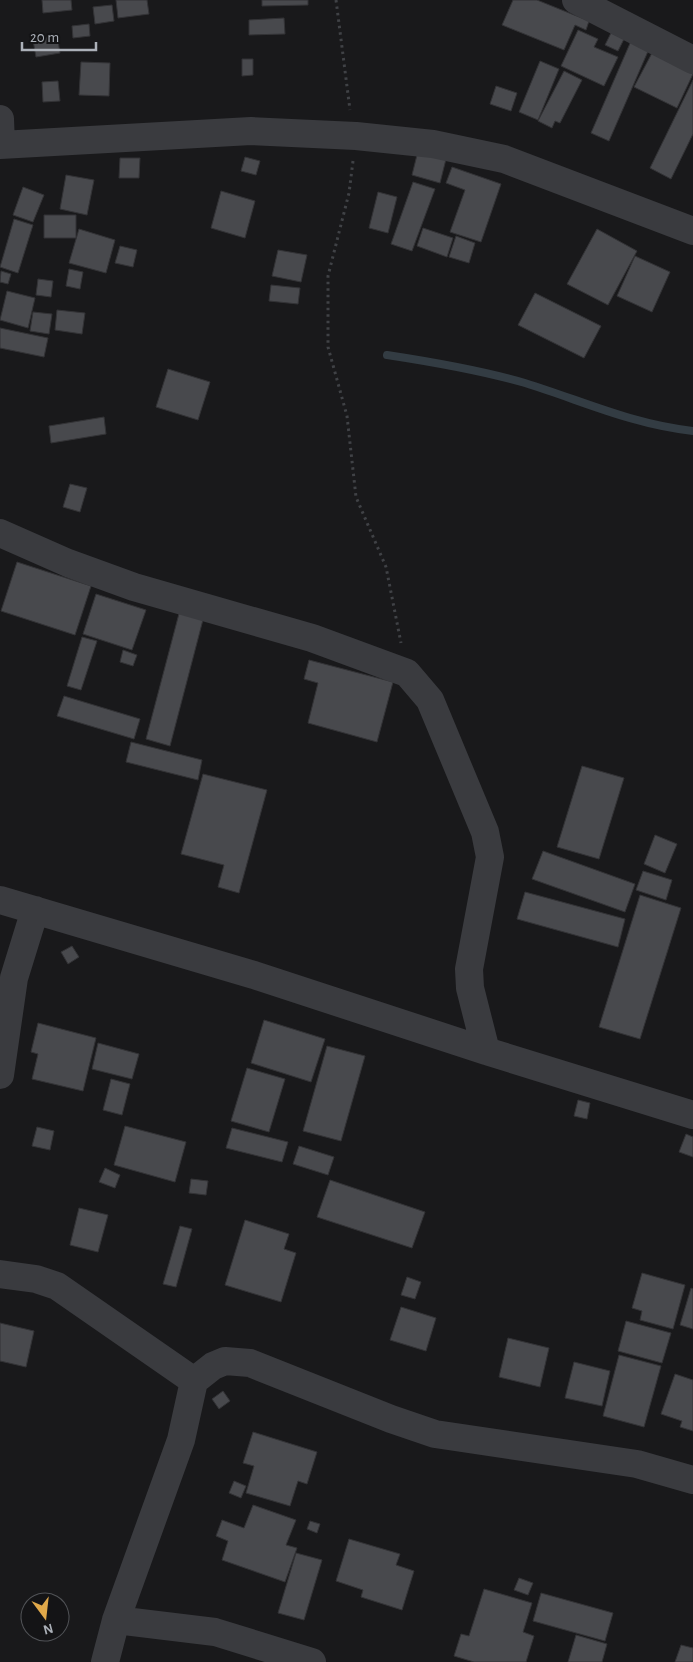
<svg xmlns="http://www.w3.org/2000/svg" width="693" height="1662" font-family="'Alegreya Sans',sans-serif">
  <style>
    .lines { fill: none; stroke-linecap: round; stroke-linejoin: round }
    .stream { stroke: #333c43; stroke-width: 8 }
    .building { fill: #48494d; stroke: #333336 }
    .path { stroke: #404246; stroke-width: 3; stroke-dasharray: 2.5 4; stroke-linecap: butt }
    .minor { stroke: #3a3b3f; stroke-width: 28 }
  </style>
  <rect width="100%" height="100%" fill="#19191b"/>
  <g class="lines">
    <path class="stream" d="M387,355c46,7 93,15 138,28 58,18 106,41 168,48"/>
  </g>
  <path class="building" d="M42,0h29l1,10 -29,3z
    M116,0h31l2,14 -31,4z
    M262,0h46v5l-46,1z
    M513,0h24l52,21 -3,9 -11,-5 -11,25 -62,-25z
    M112,5l2,16 -19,3 -2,-17z
    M284,18l1,16 -36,1v-15z
    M89,24l1,12 -17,2 -1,-12z
    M578,30l20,9 -4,8 24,10 -14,29 -43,-20z
    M611,33l13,6 -6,12 -13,-6z
    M57,35l3,18 -24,4 -3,-17z
    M631,41l18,8 -40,92 -18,-8z
    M652,53l41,21 -16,34 -43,-21z
    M242,59h11v16l-11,1z
    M540,61l19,8 -21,51 -19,-8z
    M81,62l29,1 -1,33 -30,-1z
    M564,71l18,9 -22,43 -5,-2 -3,7 -14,-7z
    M693,80v54l-22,45 -21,-11z
    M58,81l2,20 -17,1 -1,-20z
    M496,86l21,7 -6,18 -21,-7z
    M418,151l28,8 -6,24 -28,-8z
    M245,157l15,4 -4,14 -15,-4z
    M120,158h20l-1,20h-20z
    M452,167l49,17 -20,58 -31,-10 15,-42 -19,-7z
    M66,175l28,5 -7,35 -27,-6z
    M413,182l22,7 -23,62 -21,-7z
    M23,187l21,8 -11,27 -20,-7z
    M221,191l34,10 -10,37 -34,-10z
    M378,192l19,5 -9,36 -19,-5z
    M44,215h32v23h-32z
    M14,219l19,6 -15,48 -18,-6z
    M423,228l30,10 -6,19 -30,-11z
    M79,229l36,11 -9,33 -37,-10z
    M597,229l40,22 -29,54 -41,-21z
    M456,236l19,7 -6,20 -20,-6z
    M120,246l17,4 -4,17 -18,-4z
    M278,250l29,5 -6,27 -29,-6z
    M635,256l35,16 -18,40 -35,-16z
    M69,269l14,3 -3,17 -14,-3z
    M1,271l10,3 -3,10 -8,-2z
    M38,279l15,2 -2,16 -15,-2z
    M271,285l29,3 -2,16 -29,-3z
    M7,291l28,7 -7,30 -28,-8z
    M535,293l66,33 -17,32 -66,-33z
    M57,310l28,3 -3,21 -27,-4z
    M33,312l19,2 -3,20 -19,-3z
    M0,328l48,10 -4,19 -44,-9z
    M168,369l42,13 -12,38 -42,-13z
    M104,417l2,17 -55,9 -2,-17z
    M70,484l17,4 -7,24 -17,-5z
    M17,562l74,24 -16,49 -74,-24z
    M96,594l50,16 -14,40 -49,-16z
    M181,606l24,6 -35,134 -24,-7z
    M82,637l15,4 -16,49 -14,-4z
    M123,650l14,5 -4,11 -13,-4z
    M309,660l84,22 -16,60 -69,-19 10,-40 -14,-4z
    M64,696l76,23 -6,20 -77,-23z
    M131,742l71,18 -4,20 -72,-18z
    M582,766l42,12 -25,81 -42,-12z
    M203,774l64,16 -28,103 -21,-6 6,-22 -43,-11z
    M655,835l22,9 -12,29 -21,-9z
    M543,851l92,33 -10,28 -93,-33z
    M643,871l29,9 -6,20 -30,-10z
    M525,892l100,27 -7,28 -101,-28z
    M640,895l41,13 -41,131 -41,-12z
    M72,946l7,11 -11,7 -7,-12z
    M264,1020l61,19 -14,43 -60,-19z
    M38,1023l58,15 -13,53 -51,-12 6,-25 -7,-2z
    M98,1043l41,11 -7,25 -40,-10z
    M327,1046l38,10 -24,85 -38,-10z
    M247,1068l38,11 -16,53 -38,-11z
    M111,1079l19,5 -8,31 -19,-5z
    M578,1100l12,3 -3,16 -13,-3z
    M125,1126l61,16 -11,40 -61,-17z
    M37,1127l17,4 -4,19 -18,-4z
    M232,1128l56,14 -6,20 -56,-14z
    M686,1134l7,3v20l-14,-5z
    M299,1146l35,11 -6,18 -35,-11z
    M105,1168l15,7 -5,13 -16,-6z
    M191,1179l17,2 -2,14 -17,-2z
    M330,1180l95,32 -13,36 -95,-31z
    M79,1208l29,7 -10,37 -28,-7z
    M245,1220l44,14 -5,15 12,4 -15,49 -56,-17z
    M180,1226l12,3 -16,58 -13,-3z
    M642,1273l43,12 -12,44 -33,-9 2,-9 -10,-3z
    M407,1277l14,5 -6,17 -14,-4z
    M691,1288l2,1v40l-13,-4z
    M401,1307l35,11 -10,33 -36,-11z
    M626,1321l45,12 -9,30 -44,-12z
    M0,1323l34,8 -8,36 -26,-6z
    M508,1338l41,10 -9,39 -41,-10z
    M619,1355l42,11 -17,61 -41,-11z
    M574,1362l36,9 -8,35 -37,-8z
    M675,1374l18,6v51l-13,-4 2,-6 -21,-7z
    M223,1391l7,10 -11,8 -7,-10z
    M253,1432l64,20 -10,32 -9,-3 -8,25 -44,-13 8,-27 -11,-3z
    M234,1481l12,5 -5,12 -12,-5z
    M253,1505l43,15 -10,25 11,3 -12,34 -63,-22 6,-19 -12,-5 6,-16 22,8z
    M310,1521l10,3 -3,9 -10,-4z
    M349,1539l51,15 -4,11 18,6 -12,39 -41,-13 2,-7 -27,-9z
    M296,1553l26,7 -18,60 -26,-7z
    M519,1578l14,5 -5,12 -14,-5z
    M484,1589l48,14 -9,29 11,4 -8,26h-52l-20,-6 7,-22 8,2z
    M541,1593l72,20 -8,28 -72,-20z
    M576,1635l31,9 -5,18h-34z
    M681,1645l12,3v14h-18z"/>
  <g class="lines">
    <path class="path" d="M336,0l14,110
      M353,161l-4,32 -21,83v71l19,69 9,81 30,70 15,76"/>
    <path class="minor" d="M576,0l117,60
      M0,119l1,26
      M0,145l251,-14 105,5 77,8 71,15 189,72
      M0,533l68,30 66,24 178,51 95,35 23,27 55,132 5,25 -21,112 1,19 16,63
      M0,900l254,75 232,76 207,64
      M0,1075l14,-97 21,-68
      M0,1274l36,5 21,7 137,95
      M116,1620l99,12 97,30
      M105,1662l11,-42 65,-180 13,-59 19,-15 12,-5 25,2 141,56 44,15 202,30 56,16"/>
  </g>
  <g transform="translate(45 1617) rotate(165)"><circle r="24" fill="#141416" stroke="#515357"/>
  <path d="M0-4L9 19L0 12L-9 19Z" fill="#e1a94a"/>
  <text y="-8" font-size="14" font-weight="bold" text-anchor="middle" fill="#acb1b9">N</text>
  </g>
  <path d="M22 42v8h74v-8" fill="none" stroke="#acb1b9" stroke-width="2.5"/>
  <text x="30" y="42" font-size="15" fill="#acb1b9" stroke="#141416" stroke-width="4" paint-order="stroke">20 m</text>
</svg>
